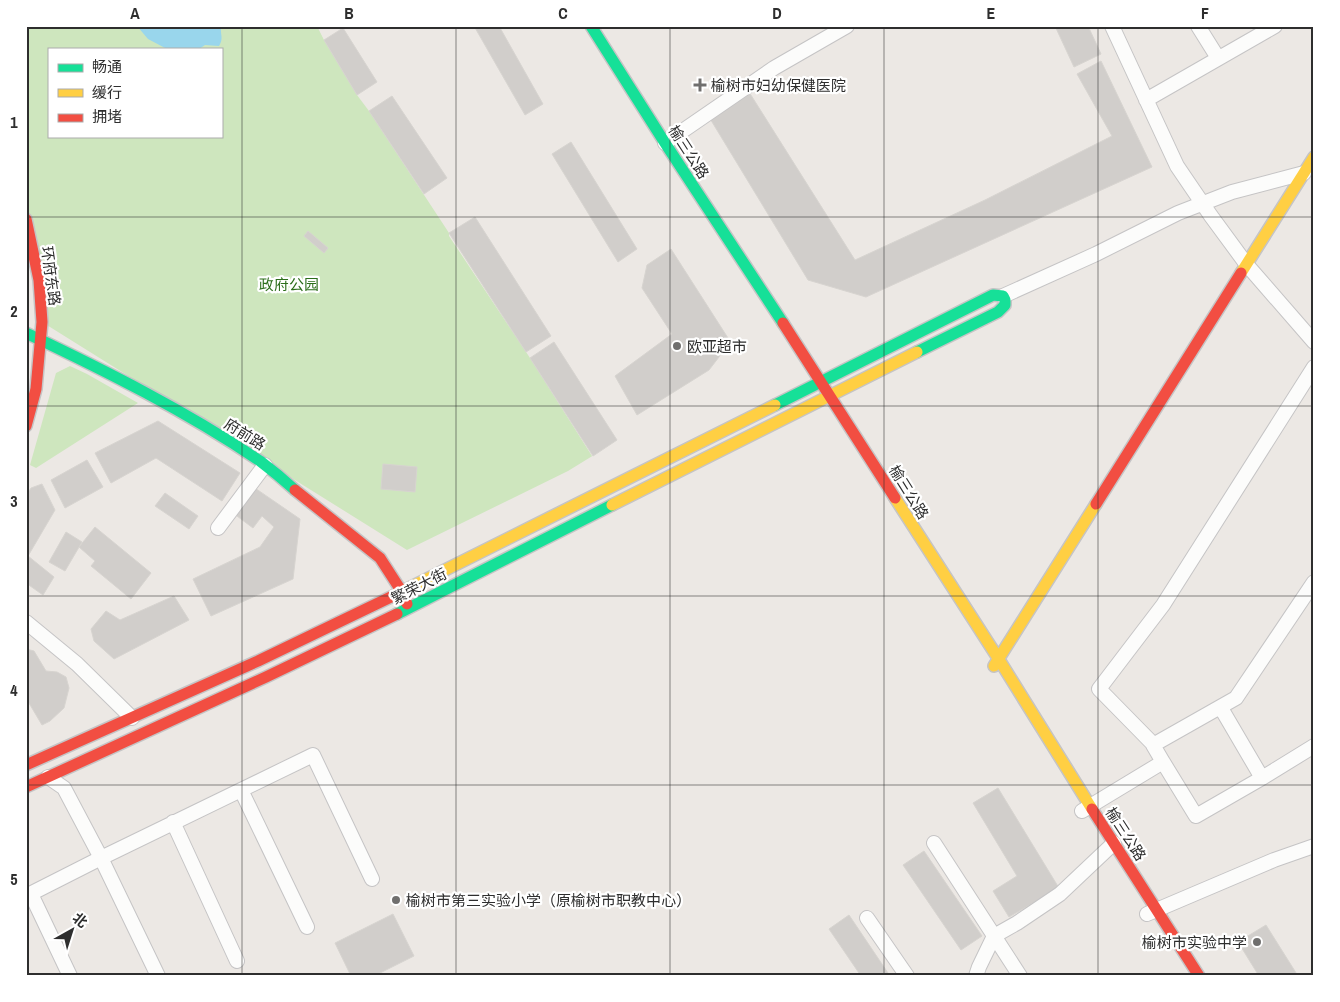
<svg xmlns="http://www.w3.org/2000/svg" width="1340" height="1002" font-family="'Archivo Narrow','Noto Sans SC',sans-serif">
  <style>
    .green { fill: #cee6be; fill-rule: evenodd }
    .water { fill: #99d6ec }
    .building { fill: #d1cecb; stroke: #d7d4d0 }
    .lines { fill: none; stroke-linecap: round; stroke-linejoin: round }
    .street-casing { stroke: #c5c4c5; stroke-width: 16 }
    .fast-casing { stroke: #c5c4c5; stroke-width: 14 }
    .slow-casing { stroke: #c5c4c5; stroke-width: 14 }
    .jam-casing { stroke: #c5c4c5; stroke-width: 14 }
    .street { stroke: #fcfcfb; stroke-width: 14 }
    .fast { stroke: #16e098; stroke-width: 11 }
    .slow { stroke: #ffcf43; stroke-width: 11 }
    .jam { stroke: #f24e42; stroke-width: 11 }
    .grid { fill: none; stroke: #2e2e2e; stroke-width: 1; stroke-opacity: 0.55 }
    .poi-dot { fill: #706f6e; stroke: #fff; stroke-width: 2 }
    .labels { text-anchor: middle; dominant-baseline: central; stroke-width: 4.5; stroke-linejoin: round; paint-order: stroke }
    .poi-label { font-size: 15px; fill: #2e2e2e; stroke: #fff; text-anchor: start }
    .street-label { font-size: 15px; fill: #2e2e2e; stroke: #fff }
    .park-label { font-size: 15px; fill: #2c6e1b; stroke: #fff }
    .neatline { fill: none; stroke: #2e2e2e; stroke-width: 2 }
    .grid-label { font-size: 16px; text-anchor: middle; font-weight: bold; fill: #2e2e2e }
  </style>
  <rect width="100%" height="100%" fill="#ece8e4"/>
  <path class="green" d="M26,26h291l7,14 33,55 12,16 80,122v3l81,122 62,98 2,-1 -26,16 -161,79 -365,-228 -16,-94zM49,49h172v87h-172z
    M70,366l17,8 51,29 -102,65 -6,-3 26,-92z"/>
  <path class="water" d="M137,26h84c-1,9 3,12 -2,20l-14,-1 -6,4h-32l-19,-10z"/>
  <path class="building" d="M474,26h25l44,78 -18,11z
    M1055,26h33l13,28 -27,13z
    M343,28l34,54 -20,13 -33,-55z
    M1101,61l51,106 -286,130 -58,-17 -99,-163 40,-25 106,168 130,-60 127,-64 -35,-62z
    M392,96l55,82 -23,16 -55,-83z
    M571,142l66,107 -19,13 -66,-108z
    M475,217l76,119 -25,16 -77,-119z
    M308,231l20,17 -4,5 -20,-17z
    M671,249l57,89 -9,19 -10,13 -72,45 -22,-39 57,-42 -30,-46 5,-23z
    M554,342l63,98 -24,16 -63,-98z
    M158,421l82,52 -18,28 -66,-43 -45,25 -16,-30z
    M87,460l16,27 -38,21 -14,-28z
    M383,464l34,3 -2,25 -34,-3z
    M42,484l13,26 -27,46 26,21 -11,18 -17,-12v-87l5,-8z
    M252,486l48,33 -7,60 -82,37 -18,-37 67,-32 14,-20 -12,-11 -9,12 -20,-15z
    M165,493l33,23 -9,13 -34,-23z
    M95,527l56,46 -20,26 -40,-33 4,-5 -16,-14z
    M66,532l16,10 -17,29 -16,-9z
    M174,596l15,24 -75,39 -20,-18 -3,-12 15,-18 14,9z
    M26,649l8,2 12,20 11,1 9,5 3,11 -5,20 -14,13 -8,4 -16,-27z
    M998,788l61,100 -50,29 -16,-26 24,-15 -44,-73z
    M924,851l58,85 -21,14 -58,-85z
    M393,914l21,42 -40,20h-23l-16,-33z
    M849,915l41,61h-29l-32,-47z
    M1266,925l32,51h-39l-21,-34z"/>
  <g class="lines">
    <g class="street-casing">
      <path id="street" d="M1112,26l65,140 34,50 36,49 67,77
        M1198,26l20,32
        M1146,100l129,-74
        M665,143l109,-75 73,-42
        M1003,296l93,-42 82,-41 54,-21 72,-19
        M218,528l47,-63
        M26,622l51,42 55,54
        M1154,745l-55,-56 64,-84 151,-238
        M1163,762l33,54 66,-38 -41,-70
        M48,777l16,11 37,70 212,-103 59,124
        M1262,778l52,-32
        M241,790l66,137
        M1082,811l81,-49 -10,-17 83,-47 78,-116
        M173,822l64,139
        M934,843l86,133
        M31,894l39,82
        M26,896l75,-38 57,118
        M1147,914l127,-54 40,-14
        M867,918l40,58
        M976,976l3,-9 15,-31 23,-13 43,-29 54,-51"/>
    </g>
    <g class="fast-casing">
      <path id="fast" d="M591,26l74,117 118,180
        M26,333c80,38 160,78 234,128 12,9 24,19 35,29
        M775,405l218,-110 10,1 2,4v5l-7,7 -81,40
        M397,614l215,-109"/>
    </g>
    <g class="slow-casing">
      <path id="slow" d="M1241,273l73,-116
        M895,498l103,160 94,151
        M612,505l305,-153
        M395,595l380,-190
        M994,666l102,-162"/>
    </g>
    <g class="jam-casing">
      <path id="jam" d="M26,219l13,61 3,42 -6,67 -10,37
        M783,323l112,175
        M295,490l85,68 22,34 5,12
        M1096,504l145,-231
        M26,765l232,-104 137,-66
        M26,787l240,-110 131,-63
        M1092,809l107,167"/>
    </g>
    <use href="#street" class="street"/>
    <use href="#fast" class="fast"/>
    <use href="#slow" class="slow"/>
    <use href="#jam" class="jam"/>
  </g>
  <path class="grid" d="M242,26v950M456,26v950M670,26v950M884,26v950M1098,26v950M26,217h1288M26,406h1288M26,596h1288M26,785h1288"/>
  <g class="poi-dot">
    <path d="M697.5 77.5h5v5h5v5h-5v5h-5v-5h-5v-5h5z"/>
    <circle cx="677" cy="346" r="5"/>
    <circle cx="396" cy="900" r="5"/>
    <circle cx="1257" cy="942" r="5"/>
  </g>
  <g class="labels">
    <g class="poi-label">
      <text x="711" y="85">榆树市妇幼保健医院</text>
      <text x="687" y="346">欧亚超市</text>
      <text x="406" y="900">榆树市第三实验小学（原榆树市职教中心）</text>
      <text x="1247" y="942" text-anchor="end">榆树市实验中学</text>
    </g>
    <g class="street-label">
      <text transform="translate(689 152) rotate(57)">榆三公路</text>
      <text transform="translate(51 276) rotate(82)">环府东路</text>
      <text transform="translate(245 434) rotate(32)">府前路</text>
      <text transform="translate(909 492) rotate(58)">榆三公路</text>
      <text transform="translate(419 586) rotate(-27)">繁荣大街</text>
      <text transform="translate(1126 834) rotate(57)">榆三公路</text>
    </g>
    <g class="park-label">
      <text x="289" y="284">政府公园</text>
    </g>
  </g>
  <rect width="1340" height="1002" fill="none" stroke="#ffffff" stroke-width="55"/>
  <rect x="48" y="48" width="175" height="90" fill="#ffffff" stroke="#ababab"/>
  <rect x="58" y="64" width="25" height="8" fill="#16e098" stroke="#ababab"/>
  <text x="92" y="72" font-size="15" fill="#2e2e2e">畅通</text>
  <rect x="58" y="89" width="25" height="8" fill="#ffcf43" stroke="#ababab"/>
  <text x="92" y="98" font-size="15" fill="#2e2e2e">缓行</text>
  <rect x="58" y="114" width="25" height="8" fill="#f24e42" stroke="#ababab"/>
  <text x="92" y="122" font-size="15" fill="#2e2e2e">拥堵</text>
  <g transform="translate(72 930) rotate(39)" stroke="#ffffff" stroke-width="4" paint-order="stroke">
  <path d="M0-4L9 19L0 12L-9 19Z" fill="#2e2e2e"/>
  <text y="-8" font-size="14" font-weight="bold" text-anchor="middle" fill="#2e2e2e">北</text>
  </g>
  <rect x="28" y="28" width="1284" height="946" class="neatline"/>
  <g class="grid-label">
    <text x="135" y="19">A</text>
    <text x="349" y="19">B</text>
    <text x="563" y="19">C</text>
    <text x="777" y="19">D</text>
    <text x="991" y="19">E</text>
    <text x="1205" y="19">F</text>
    <text x="14" y="128">1</text>
    <text x="14" y="317">2</text>
    <text x="14" y="507">3</text>
    <text x="14" y="696">4</text>
    <text x="14" y="885">5</text>
  </g>
</svg>
